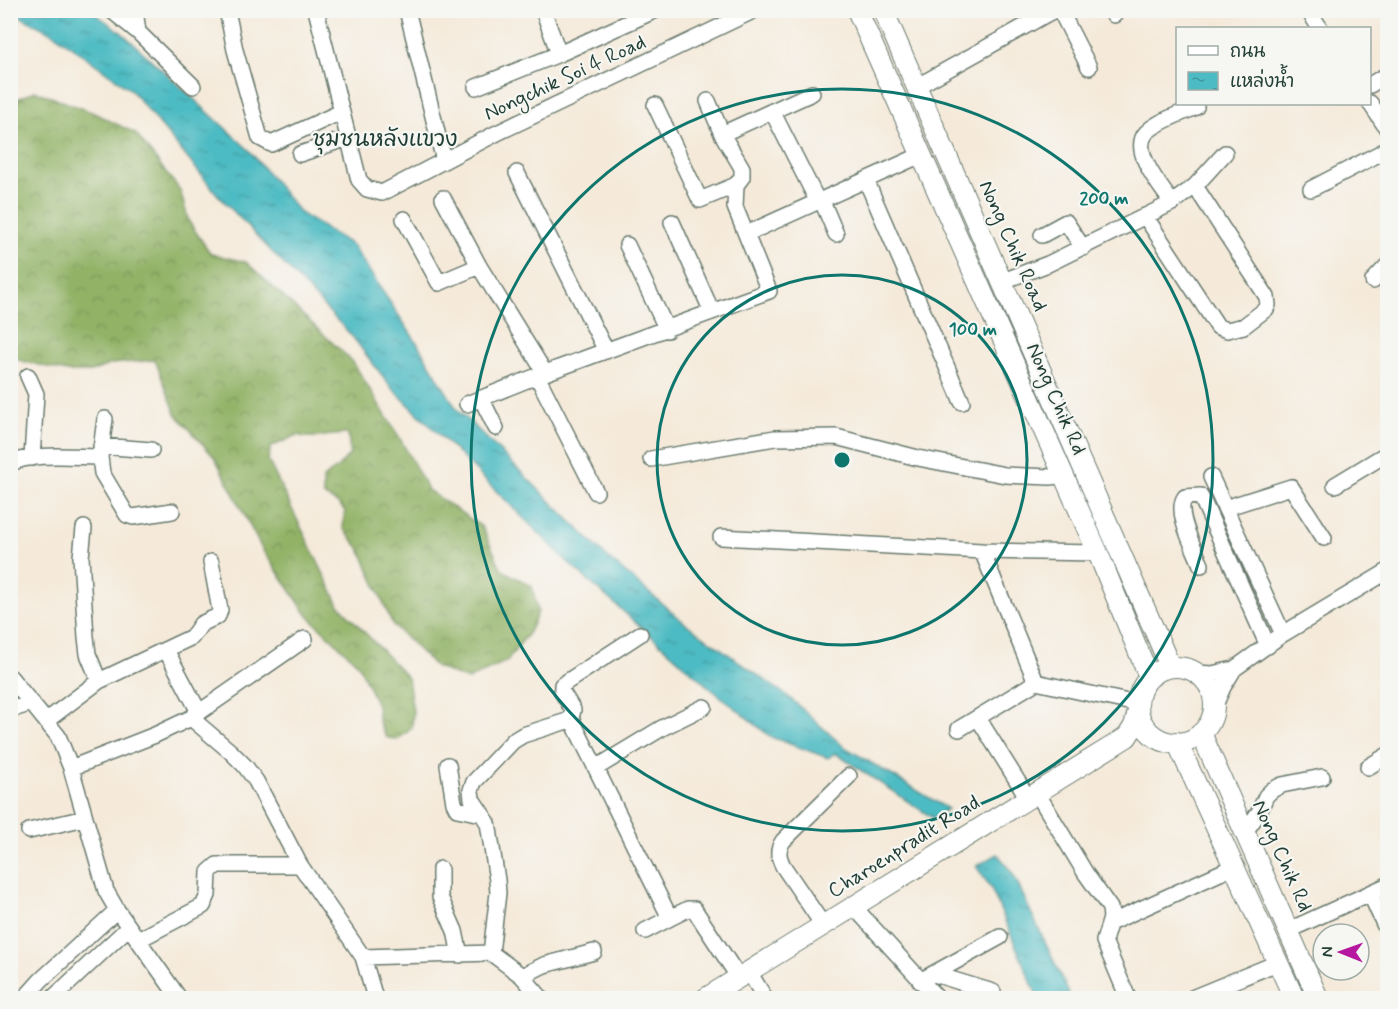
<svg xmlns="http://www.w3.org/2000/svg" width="1398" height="1009" font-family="Mynerve,'Playpen Sans Thai',sans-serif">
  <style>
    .forest { fill: url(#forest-crowns); stroke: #58784d; stroke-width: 1.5 }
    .water { fill: url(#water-ripples); stroke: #367c7c; stroke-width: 1.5 }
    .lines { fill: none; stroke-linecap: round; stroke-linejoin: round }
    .minor-casing { stroke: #6a7a6e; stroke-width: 18 }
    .major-casing { stroke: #6a7a6e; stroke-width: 22 }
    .minor { stroke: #fff; stroke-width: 15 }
    .major { stroke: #fff; stroke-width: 20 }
    .ring { fill: none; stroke: #0f766e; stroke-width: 3 }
    .labels { text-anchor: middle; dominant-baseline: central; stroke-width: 4.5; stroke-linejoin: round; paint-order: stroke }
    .street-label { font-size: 21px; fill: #1f3d34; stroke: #f6f6f2 }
    .neighbourhood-label { font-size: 22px; fill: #1f3d34; stroke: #f6f6f2 }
    .centre { fill: #0f766e; stroke: #f6f6f2; stroke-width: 3 }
    .ring-label { font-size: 18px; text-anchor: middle; font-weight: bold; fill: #0f766e; stroke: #f6f6f2; stroke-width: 4.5; stroke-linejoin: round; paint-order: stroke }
  </style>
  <defs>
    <pattern id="forest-crowns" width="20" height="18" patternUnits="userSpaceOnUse" patternTransform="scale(1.5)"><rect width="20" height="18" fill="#92b266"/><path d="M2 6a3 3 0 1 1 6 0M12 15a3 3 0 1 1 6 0" fill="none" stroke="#779255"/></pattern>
    <pattern id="water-ripples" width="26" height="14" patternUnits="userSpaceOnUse" patternTransform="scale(1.5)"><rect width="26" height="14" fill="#4dbbc3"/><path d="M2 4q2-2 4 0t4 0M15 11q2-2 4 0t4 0" fill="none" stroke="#3f999f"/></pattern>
  </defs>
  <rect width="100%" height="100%" fill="#f6f6f2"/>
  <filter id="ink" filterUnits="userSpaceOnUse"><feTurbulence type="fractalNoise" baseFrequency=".0167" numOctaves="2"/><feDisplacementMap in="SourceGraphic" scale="12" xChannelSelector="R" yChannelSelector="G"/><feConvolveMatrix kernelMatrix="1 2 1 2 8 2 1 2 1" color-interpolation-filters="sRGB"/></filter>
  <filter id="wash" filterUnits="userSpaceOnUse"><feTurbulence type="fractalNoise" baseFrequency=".008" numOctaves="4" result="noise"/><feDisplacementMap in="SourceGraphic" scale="24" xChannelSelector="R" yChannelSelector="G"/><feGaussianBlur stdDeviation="1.35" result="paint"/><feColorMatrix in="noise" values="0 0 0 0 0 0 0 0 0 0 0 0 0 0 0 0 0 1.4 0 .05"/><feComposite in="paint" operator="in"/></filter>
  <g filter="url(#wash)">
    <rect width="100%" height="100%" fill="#f5eada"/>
    <path class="forest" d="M35,91l59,22 41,20 45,57 9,32 22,32 35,8 107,100 49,80 26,48 54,37 20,43 30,16 6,26 -9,20 -22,29 -39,19 -32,-13 -43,-42 -33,-76 -17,-21 2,-17 -6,-7 -16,-9v-17l14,-10 13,-14 -2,-20c-17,-1 -34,7 -51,1l-26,12 -3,13 71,145 69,73 5,34 -1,16 -15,12 -11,-3 -8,-17 -1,-15 -19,-41 -50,-48 -46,-67 -47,-91 -39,-44 -21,-54 -44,4 -20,8h-24l-56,-14v-256z"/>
    <path class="water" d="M10,11h81l29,20 129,119 52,64 51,31 65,98 39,65 153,151 76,64 105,75 53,48 105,63 -15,9 -98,-65 -7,5 -57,-21 -61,-49 -136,-120 -183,-181 -40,-52 -134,-141 -86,-104 -77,-56 -43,-22z
      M998,854l16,22 57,122h-33l-47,-110 -15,-22z"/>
  </g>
  <g filter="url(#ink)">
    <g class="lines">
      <g class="minor-casing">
        <path id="minor" d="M111,10l27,22 55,54
          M135,10l3,22
          M227,10l8,40 25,88 11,6 70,-32
          M316,10l43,170 8,9 15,4 115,-60 258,-123
          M407,10l37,151
          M1060,10l29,57
          M1110,10l4,5
          M1308,10l12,18
          M559,54l97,-44
          M1370,85l18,-11
          M476,87l83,-33 -16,-44
          M916,87l138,-77
          M1370,103l18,27
          M655,105l45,95 36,-15
          M772,111l46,91
          M722,134l90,-41
          M300,154l48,-16
          M517,173l89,178
          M866,180l96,222
          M1311,189l77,-40
          M443,198l36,68 66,107
          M822,201l14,33
          M1172,203c-10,-15 -42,-52 -26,-70 10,-11 36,-20 50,-26
          M1145,216l73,111 9,3 17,-4 22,-17 2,-4 -1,-8 -72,-111
          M404,219l35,64 40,-17
          M672,222l40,90
          M746,234l175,-79
          M1042,235l24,-13 17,26
          M627,245l40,85
          M1003,281l45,-17 124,-61 23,-17 30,-33
          M1373,281l15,-16
          M28,376l8,18 -4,64
          M537,376l59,116
          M481,398l15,30
          M467,404l70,-28 232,-85 -34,-84 1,-22 6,-8v-9l-20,-34 -14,-33
          M101,446l50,4
          M100,457l2,16 25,42 6,2 39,-6
          M651,459l124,-21 61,-1 82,21 87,17 45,2 14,-2
          M10,464c20,-12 66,-7 90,-7l5,-38
          M1211,477l72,157
          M1335,485l53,-32
          M1225,508l66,-21 33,51
          M721,537l261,14 116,2
          M1201,565c-6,-16 -27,-53 -16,-68l15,-1 3,5 65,145
          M166,650l33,62
          M1197,673l15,1 22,-5 49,-35 105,-63
          M10,677l48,59 13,32 35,123 11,19 62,88
          M99,681l93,-44 9,-13 17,-8 2,-6 -9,-48
          M1036,682l101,22
          M10,710l22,-7
          M1213,710l10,-23 11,-18
          M191,718l40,34 14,14 11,15 44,84 63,92 12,41
          M571,718l99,200 18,-9h6l45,69
          M978,718l50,80
          M46,721l53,-40 -11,-27 -2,-17 -5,-80 3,-29
          M959,729l77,-47 -54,-131
          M448,765l6,38 3,6 25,5
          M1368,767l20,-12
          M71,768l84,-33 36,-17 114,-79
          M596,768l66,-40 42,-21
          M1037,793l49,81 24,34 1,10 -7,23 24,57
          M29,831l56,-13
          M1245,832l14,-20 7,-16 6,-6 10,-5 40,-8
          M440,869v28l15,34 5,24
          M1370,893l18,40
          M854,907l83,91
          M1110,923l123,-56
          M823,925l-40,-59c-5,-10 -6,-16 0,-25l66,-65
          M1289,930l99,-45
          M645,931l25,-13
          M138,940l65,-34 5,-11 1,-23 8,-7h83
          M491,953l7,-60 -1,-13 -9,-57 -16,-24 -1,-9 3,-8 39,-41 10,-6 44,-14 4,-3 2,-8 -11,-18v-7l78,-51
          M363,957l128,-4 31,23 19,22
          M749,972l16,26
          M934,974l59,18
          M522,976l22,-11 50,-13
          M920,981l80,-44
          M25,998l16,-18 76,-70
          M53,998l76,-71
          M1192,998l85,-35"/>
      </g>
      <g class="major-casing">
        <path id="major" d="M857,10l241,543 51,124
          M883,10l287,656
          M1138 705a38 38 0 1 1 76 0a38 38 0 1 1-76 0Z
          M1201,733l117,265
          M1177,742l117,256
          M706,998l421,-261 7,-11 4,-15"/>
      </g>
      <use href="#minor" class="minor"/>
      <use href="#major" class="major"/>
    </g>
  </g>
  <g class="ring">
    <circle cx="842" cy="460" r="185"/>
    <circle cx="842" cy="460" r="371"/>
  </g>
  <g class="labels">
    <g class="street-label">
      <text transform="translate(565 78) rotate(-25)">Nongchik Soi 4 Road</text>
      <text transform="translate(1013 246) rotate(66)">Nong Chik Road</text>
      <text transform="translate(1056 399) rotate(66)">Nong Chik Rd</text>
      <text transform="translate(904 847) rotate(-32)">Charoenpradit Road</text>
      <text transform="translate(1282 856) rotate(66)">Nong Chik Rd</text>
    </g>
    <g class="neighbourhood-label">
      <text x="385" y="140">ชุมชนหลังแขวง</text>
    </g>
  </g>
  <circle cx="842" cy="460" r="9" class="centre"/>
  <g class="ring-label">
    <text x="1104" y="204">200 m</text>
    <text x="973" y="335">100 m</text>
  </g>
  <rect width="1398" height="1009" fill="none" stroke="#f6f6f2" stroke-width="36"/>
  <rect x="1176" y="27" width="195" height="78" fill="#f6f6f2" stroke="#a0aca6" stroke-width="1.5"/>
  <rect x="1188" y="46" width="30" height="9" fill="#ffffff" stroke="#a0aca6" stroke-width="1.5"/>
  <text x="1230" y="57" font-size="18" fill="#1f3d34">ถนน</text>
  <rect x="1188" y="72" width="30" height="18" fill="url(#water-ripples)" stroke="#a0aca6" stroke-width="1.5"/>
  <text x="1230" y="87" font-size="18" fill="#1f3d34">แหล่งน้ำ</text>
  <g transform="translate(1341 952) rotate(271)"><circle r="28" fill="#f6f6f2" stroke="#a0aca6" stroke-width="1.5"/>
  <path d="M0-4.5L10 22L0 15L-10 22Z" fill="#b5179e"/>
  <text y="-9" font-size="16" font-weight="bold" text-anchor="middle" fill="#1f3d34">N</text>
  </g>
</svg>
